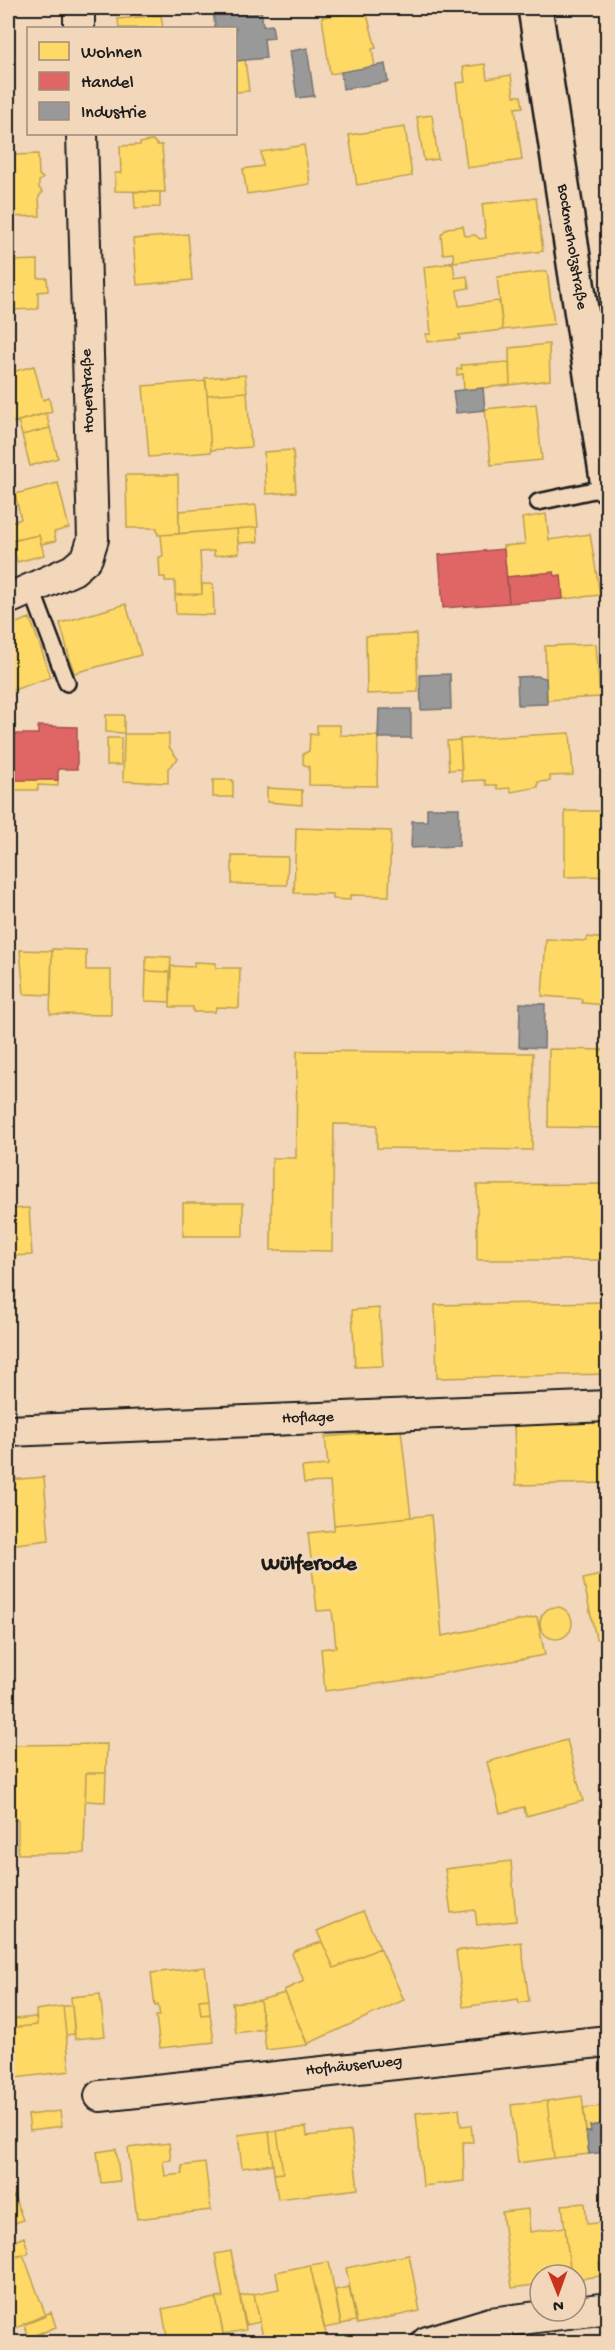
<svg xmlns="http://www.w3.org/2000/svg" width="615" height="2350" font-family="'Gochi Hand',sans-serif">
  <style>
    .homes { fill: #ffd966; stroke: #bba050; stroke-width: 1.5 }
    .shops { fill: #e06666; stroke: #a55050; stroke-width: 1.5 }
    .industry { fill: #999; stroke: #747474; stroke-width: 1.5 }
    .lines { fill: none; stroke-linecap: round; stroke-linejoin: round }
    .service-casing { stroke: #1c1c1c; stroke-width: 20 }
    .minor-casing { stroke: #1c1c1c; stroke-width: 34 }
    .secondary-casing { stroke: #1c1c1c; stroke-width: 38 }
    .service { stroke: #f3d7ba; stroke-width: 15 }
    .minor { stroke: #f3d7ba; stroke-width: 30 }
    .secondary { stroke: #f3d7ba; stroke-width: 33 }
    .labels { text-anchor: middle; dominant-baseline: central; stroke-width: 6; stroke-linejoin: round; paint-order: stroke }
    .street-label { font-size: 16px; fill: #1c1c1c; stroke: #f3d7ba }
    .district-label { font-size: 22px; font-weight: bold; fill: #1c1c1c; stroke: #f3d7ba }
  </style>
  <rect width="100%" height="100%" fill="#f3d7ba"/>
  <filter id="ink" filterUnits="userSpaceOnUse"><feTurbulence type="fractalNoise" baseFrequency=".0167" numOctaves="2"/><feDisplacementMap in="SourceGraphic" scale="12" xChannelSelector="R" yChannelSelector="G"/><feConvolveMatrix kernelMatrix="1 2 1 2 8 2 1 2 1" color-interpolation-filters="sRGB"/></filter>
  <g filter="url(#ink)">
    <path class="homes" d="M366,11l10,37 -4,1 3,18 -45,7 -8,-57z
      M161,15l2,13h-44l-1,-9z
      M245,60l4,31 -13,1v-31z
      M485,64l2,15 24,-4 3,21h7l2,11 -8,1 7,52 -55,8 -11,-85 9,-1 -2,-15z
      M432,115l6,44 -14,2 -7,-44z
      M405,127l7,49 -55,9 -8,-50z
      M153,140l4,5h5l3,47 -50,-1v-18h6l-1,-27 20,-1v-2z
      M304,145l6,39 -63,10 -4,-25 20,-3 -2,-14z
      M11,151l4,4 23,-1 1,21 4,3 -4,3v7l4,4 -4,4 1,20 -32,1v-62z
      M134,192h26v15l-25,1z
      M536,198l7,53 -98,12 9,-2 -1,-8 -10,1 -2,-19 6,-7 16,-2 2,10 10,-1 5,4 6,-1 -4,-34z
      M12,216l1,26 -5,1v-26z
      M188,234l4,46 -55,5 -4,-46z
      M38,260v18h9l1,13 -10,1v17l-30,1v-49z
      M453,263l2,15 12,-2 2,12 -12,2 2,16 40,-5 4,29 -44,5 1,4 -33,3 -1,-8h5l-7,-67z
      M547,271l7,53 -51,6 -6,-53z
      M549,344l1,36 -40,5 -1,-37z
      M509,362l1,23 -46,5 -1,-16 -6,1v-6h5l-1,-4z
      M34,366l9,34 6,-2 3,14 -44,12v-51z
      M245,375l2,17 -40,3 -2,-17z
      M206,381l5,71 -62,5 -6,-71z
      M247,392l4,55 -40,3 -4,-55z
      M536,404l6,56 -51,5 -6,-56z
      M46,413l4,15 -28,7 -4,-14z
      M50,428l8,30 -28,8 -8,-31z
      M293,450l3,42 -30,2 -2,-42z
      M126,475h52l1,59 -21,1 -1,-7h-30z
      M58,483l11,45 -15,4 2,9 -15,3 -2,-9 -29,6 -2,-18 13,-4 -6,-25z
      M256,505l2,22 -79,7v-23z
      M546,514l3,26 41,-6 10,61 -37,4 -2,-24 -6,1 -1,-4 -47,5 -4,-31 22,-2 -3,-26z
      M257,527l1,15 -20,1 -1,-14z
      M237,529l2,24 -25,3v-5l-14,1 2,42 -27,1v-14h-10v-4h-5l-1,-20 4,-1 -2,-21z
      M39,535l5,20 -27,7 -5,-21z
      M202,584h11l1,31 -38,-1 -1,-19 27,-1z
      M126,604l15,51 -67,18 -14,-50z
      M30,618l21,59 -43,15v-66z
      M416,634l2,58 -51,2 -1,-58z
      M596,644l4,53 -53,3 -2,-54z
      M106,715h18v18l-18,-1z
      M317,725h23v10l38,1 -1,50 -68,-1v-18l-6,-3v-10l6,-3 1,-17 7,1z
      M570,733l3,42 -23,1v5l-12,1v5l-27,5 -1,-4 -13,1v-4h-11l-1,-5 -23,1 -2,-42z
      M124,734h45v13l9,12 -10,9v15l-45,-2z
      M107,738h14v27h-14z
      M460,740l2,29 -13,1 -2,-29z
      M8,780h50v6l-20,-1v5h-30z
      M213,780h20v17h-20z
      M267,788l35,2v15l-35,-3z
      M565,811h43v65l-43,1z
      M296,828l95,3 -2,65 -39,-1v5l-17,-1v-5l-39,-1z
      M232,856l56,1 -1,28 -55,-1z
      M587,937l21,2v66l-26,-2v-4l-40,-3 4,-57 41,2z
      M52,949l34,1v20h25v45l-61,-1z
      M20,950l32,1 -1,44 -27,-1z
      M146,956l25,1 -1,15 -24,-1z
      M194,962l22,1v5h24l-1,40 -23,-1 -1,5h-22v-5h-23l1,-41 23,1z
      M146,971l24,1v30l-25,-1z
      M549,1049l58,1v78l-59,-1z
      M297,1051l236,2 -1,97 -155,-2v-23l-43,-1 -2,127 -61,-1 1,-92h24z
      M608,1184v76h-131v-75z
      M183,1203h60v33h-60z
      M29,1208l3,47 -24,1v-47z
      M608,1302v72l-171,4 -2,-73z
      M379,1308l4,58 -28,1 -3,-57z
      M608,1421v62l-92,2 -2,-62z
      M401,1430l10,87 -77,8 -4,-43 -26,1 -2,-16 26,-2 -3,-28z
      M44,1477l5,63 -41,5v-65z
      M431,1515l11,121 95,-19 8,38 -139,25 -81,11 -4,-42 15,-2 -4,-37 -15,1 -9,-78 26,-3v-5z
      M608,1573v64l-12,2 -13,-60z
      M540 1623a16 16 0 1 1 32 0a16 16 0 1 1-32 0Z
      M567,1740l16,61 -57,15 -2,-9 -24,6 -13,-51z
      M107,1744l-1,29h-20l-2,80 -66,1v-34h-10v-75z
      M86,1773h20l-1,29 -20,-1z
      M608,1810v79h-1l-8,-78z
      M511,1861l5,60 -39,4 -2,-15 -24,3 -6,-44z
      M8,1903h5v40h-5z
      M363,1911l17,37 -46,20 -17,-37z
      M322,1942l12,26 46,-20 24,52 -97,44 -23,-54 20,-9 -12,-27 2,-3z
      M521,1942l8,59 -10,2 -1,-4 -55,8 -7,-56z
      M205,1967l4,32 -10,1 2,15 9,-1 4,28 -54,6 -4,-32h4l-2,-11 -3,1 -4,-33z
      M285,1993l23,52 -42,5 -6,-50z
      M100,1994l5,42 -30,3 -4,-42z
      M209,1999l1,15 -9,1 -2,-15z
      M260,2000l4,29 -28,4 -4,-30z
      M63,2006l7,65 -62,8v-54l2,3 27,-3 -1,-15z
      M63,2006h9l3,28 -9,1z
      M8,2013l6,6 22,-2 1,8 -27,3 -2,-3z
      M582,2096l7,58 -35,4 -7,-57z
      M547,2101l7,57 -36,5 -7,-58z
      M608,2105v18l-5,1 -2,-18z
      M601,2106l2,18 -13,2 1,6h-5l-3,-24z
      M459,2109l2,17 10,-1 2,17h-10l1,39 -41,5 -7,-73z
      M60,2111l2,15 -32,4 -2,-15z
      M306,2127l1,9 44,-5 7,58 -80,10 -4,-25 9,-1 -6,-42z
      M269,2131h8l6,42 -9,1z
      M269,2131l4,33 -31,4 -4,-33z
      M169,2143l2,17 -8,1 2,15 18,-2 -1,-8 23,-3 6,47 -74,9 -9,-71z
      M116,2149l4,32 -19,2 -4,-31z
      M14,2196l9,24 -15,6v-27z
      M585,2203l2,21 21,-2v40l-9,1 2,13 -25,3v-4h-5l-9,-70z
      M528,2209l2,23 35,-5 5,40 -28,3 -2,14 -28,4 -10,-76z
      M24,2237l5,16 -21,7v-16z
      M231,2251l15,79 -23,4 -7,-36 7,-1 -8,-43z
      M23,2254l23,62 -38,15v-71z
      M409,2255l11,56 -63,13 -11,-56z
      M329,2262l12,63 -17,3 -14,-63z
      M310,2265l16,69 -43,8h-19l-10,-48 25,-5 -3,-17z
      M349,2287l7,34 -15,3 -6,-34z
      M254,2294l6,28 -14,3 -6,-29z
      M216,2298l9,44h-57l-6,-33z
      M51,2312l5,15 -27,11 -5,-14z
      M42,2332l4,10h-30l13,-4z"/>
    <path class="shops" d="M504,549l5,54 -66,5 -4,-53z
      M554,572l1,4 6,-1 2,24 -54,4 -2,-26z
      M38,726l39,1v42h-19v11h-50v-46h30z"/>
    <path class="industry" d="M230,8h31l2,18 9,-1 2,13 -10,1 2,19 -30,3v-33h-21l-2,-19z
      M307,48l7,48 -17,2 -7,-47z
      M385,64l3,18 -45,7 -2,-17z
      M483,388l2,22 -29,3 -3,-22z
      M450,674l1,35 -30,1 -1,-35z
      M537,676l9,2 1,26 -29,1 -1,-28z
      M379,709h32v29h-33z
      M427,808h32v38l-48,2 1,-27h15z
      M520,1003l25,1 -1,44 -25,-1z
      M603,2124l4,28 -18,2 -3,-22h5l-1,-6z"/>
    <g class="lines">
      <g class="service-casing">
        <path id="service" d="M538,502l70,-15
          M32,590l35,93"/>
      </g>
      <g class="minor-casing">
        <path id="minor" d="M79,8v20
          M8,599l65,-29 14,-12 6,-19 -11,-405
          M8,1431l600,-25
          M100,2096l508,-55
          M427,2342l63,-19 118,-15"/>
      </g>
      <g class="secondary-casing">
        <path id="secondary" d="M535,8l73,478"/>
      </g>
      <use href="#service" class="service"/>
      <use href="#minor" class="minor"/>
      <use href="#secondary" class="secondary"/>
    </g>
  </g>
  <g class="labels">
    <g class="street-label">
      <text transform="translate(571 247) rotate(81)">Bockmerholzstraße</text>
      <text transform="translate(89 391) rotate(-92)">Hoyerstraße</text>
      <text transform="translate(308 1419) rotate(-2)">Hoflage</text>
      <text transform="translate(354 2067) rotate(-6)">Hofhäuserweg</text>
    </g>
    <g class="district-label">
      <text x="309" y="1565">Wülferode</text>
    </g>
  </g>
  <rect width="615" height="2350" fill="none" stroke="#f3d7ba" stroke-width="30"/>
  <rect x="15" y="15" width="585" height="2320" fill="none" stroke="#1c1c1c" stroke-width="2" filter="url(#ink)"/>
  <rect x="27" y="27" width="210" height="108" fill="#f3d7ba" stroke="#9d8c7b" stroke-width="1.5"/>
  <rect x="39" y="42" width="30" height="18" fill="#ffd966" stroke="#9d8c7b" stroke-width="1.5"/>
  <text x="81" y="57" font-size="18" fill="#1c1c1c">Wohnen</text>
  <rect x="39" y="72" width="30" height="18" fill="#e06666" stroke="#9d8c7b" stroke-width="1.5"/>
  <text x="81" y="87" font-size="18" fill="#1c1c1c">Handel</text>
  <rect x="39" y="102" width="30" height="18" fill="#999999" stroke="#9d8c7b" stroke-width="1.5"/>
  <text x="81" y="117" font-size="18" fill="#1c1c1c">Industrie</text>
  <g transform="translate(558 2293) rotate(179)"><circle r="28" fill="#f3d7ba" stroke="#9d8c7b" stroke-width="1.5"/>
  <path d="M0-4.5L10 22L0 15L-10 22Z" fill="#c8321e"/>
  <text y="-9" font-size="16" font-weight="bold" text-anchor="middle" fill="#1c1c1c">N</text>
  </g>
</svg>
